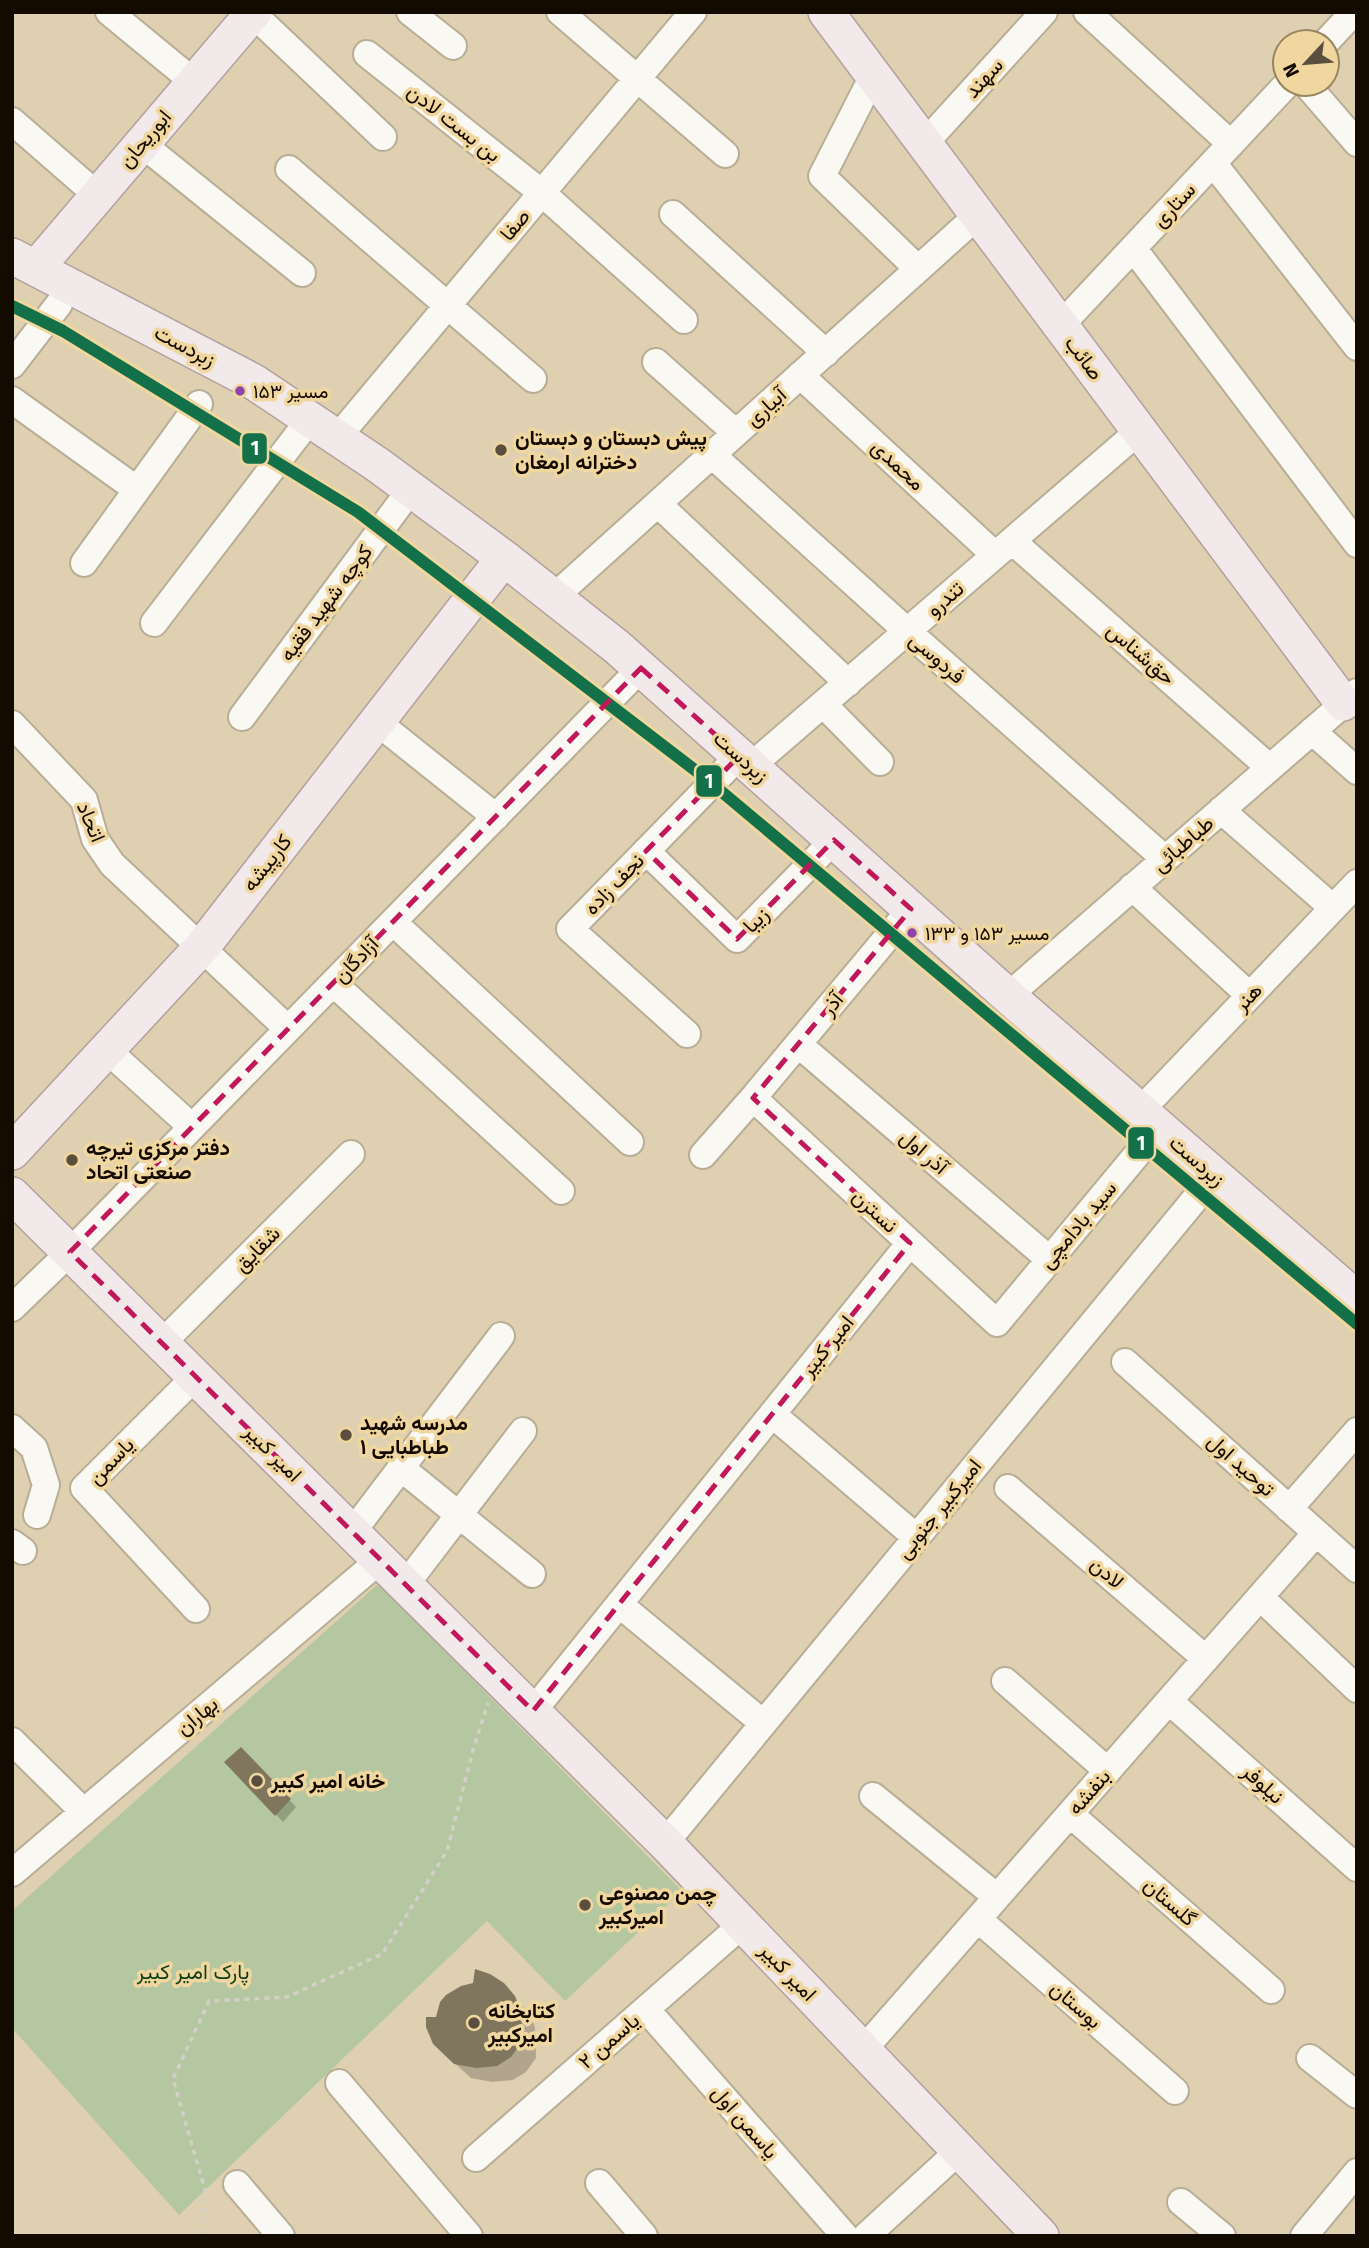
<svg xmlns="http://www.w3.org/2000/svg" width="1369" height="2248" font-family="'Fira Sans',Vazirmatn,sans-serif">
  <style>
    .green { fill: #b4c7a1 }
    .shadow { fill: #0003 }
    .building { fill: #80765e }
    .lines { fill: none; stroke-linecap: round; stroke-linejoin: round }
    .minor-casing { stroke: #b8ad96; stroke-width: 30 }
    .major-casing { stroke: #b4a09e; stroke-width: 38 }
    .path { stroke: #d5d0c7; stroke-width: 3.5; stroke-dasharray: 5 5; stroke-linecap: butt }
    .minor { stroke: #faf8f3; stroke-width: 26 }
    .major { stroke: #f2e9eb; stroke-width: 35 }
    .metro-1-casing { stroke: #f0d79f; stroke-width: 18 }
    .metro-1 { stroke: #147049; stroke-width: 12 }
    .marked { fill: none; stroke: #c2185b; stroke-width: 5; stroke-dasharray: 14 9; stroke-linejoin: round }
    .bus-dot { fill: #8e44ad; stroke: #f0d79f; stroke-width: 2.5 }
    .poi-dot { fill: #5a4f3e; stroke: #f0d79f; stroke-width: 2.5 }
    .labels { text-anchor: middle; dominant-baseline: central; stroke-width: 7; stroke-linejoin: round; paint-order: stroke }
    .bus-label { font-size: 19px; fill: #130a00; stroke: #f0d79f; text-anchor: start }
    .street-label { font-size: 21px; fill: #130a00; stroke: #f0d79f }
    .poi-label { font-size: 21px; font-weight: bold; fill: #130a00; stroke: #f0d79f; text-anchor: start }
    .park-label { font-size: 21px; fill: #0c3f16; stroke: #f0d79f }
    .line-badge { stroke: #f0d79f; stroke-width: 2.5 }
    .badge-label { font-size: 19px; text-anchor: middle; font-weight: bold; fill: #fff }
  </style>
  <rect width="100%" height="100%" fill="#ded0b1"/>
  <path class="green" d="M378,1584l304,307 -117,110 -78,-80 -308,294 -167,-187v-117z"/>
  <path class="shadow" d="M241,1749l55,58 -13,15 -56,-60z
    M497,1980l32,33 6,14 1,31 -10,14 -13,8 -21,2 -21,-4 -21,-19 -13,-40z"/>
  <path class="building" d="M241,1747l50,52 -16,17 -51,-54z
    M475,1969l15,5 14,9 11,13 6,15 1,31 -11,15 -14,9 -21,2 -22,-4 -21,-20 -7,-17v-10h10l4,-15 6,-7 15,-9 12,-3z"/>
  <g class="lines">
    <g class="minor-casing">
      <path id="minor" d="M109,12l85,70
        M410,12l43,34
        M560,12l165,142
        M1087,12l144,132
        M253,14l130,123
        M1326,42l28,-30
        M367,54l175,139 142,127
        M873,76l-51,100 96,93
        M1306,84l51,59
        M12,121l85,74
        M142,144l160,129
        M924,144l120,-132
        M1213,163l144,184
        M289,169l244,210
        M673,214l153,139
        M1133,248l224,296
        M1060,326l227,-242
        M656,362l80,71
        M12,365l47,-61
        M800,375l195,180
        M12,400l124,89
        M337,438l356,-426
        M712,455l195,176 258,228
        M658,504l190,179
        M1012,541l258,227
        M84,563l115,-159
        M554,597l423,-381
        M154,623l156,-204
        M823,704l57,58
        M242,717l169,-228
        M377,722l119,95
        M12,724l72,76 11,39 17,25 176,165
        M1312,731l45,40
        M751,766l388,-335
        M1221,810l112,98
        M646,851l91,88 97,-99
        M1132,887l117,108
        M393,922l237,220
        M333,983l228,208
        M1008,996l349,-304
        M687,1034l-117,-105 169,-173
        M798,1044l251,215
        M107,1050l85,77
        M753,1098l244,225 162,-195
        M1140,1111l217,-228
        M703,1155l50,-57 158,-189
        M12,1308l58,-56 571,-584
        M162,1343l189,-189
        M1125,1362l232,207
        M772,1414l144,123
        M12,1428l22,20 12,37 -9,30
        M401,1468l131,106
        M1008,1488l198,171
        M1289,1509l68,-78
        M353,1531l148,-195
        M12,1543l11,8
        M406,1584l117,-153
        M1260,1597l97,92
        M619,1604l144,119
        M196,1609l-112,-121 112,-112
        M1005,1681l103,90
        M1169,1701l188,167
        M533,1711l377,-468
        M12,1741l72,71
        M873,1796l124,101
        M1070,1814l201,176
        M665,1843l549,-667
        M12,1873l369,-314
        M978,1919l197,172
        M646,2009l199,227
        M863,2050l453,-517
        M1310,2058l47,37
        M339,2083l130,153
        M476,2158l267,-234
        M599,2183l45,53
        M237,2184l44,52
        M1181,2202l41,34
        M866,2236l93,-85
        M1304,2236l53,-64"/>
    </g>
    <g class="major-casing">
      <path id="major" d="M826,12l517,691
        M12,256l242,126 124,83 126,93 113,89 391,349 349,303
        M37,267l217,-255
        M12,1152l190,-205 302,-389
        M12,1195l653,648 376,393"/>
    </g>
    <path class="path" d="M202,2233l3,-43 -32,-111 36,-78 78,-4 95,-43 65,-103 26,-101 15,-47"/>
    <use href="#minor" class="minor"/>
    <use href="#major" class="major"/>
    <g class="metro-1-casing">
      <path id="metro-1" d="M12,306l51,25 295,181 346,265 653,547"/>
    </g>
    <use href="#metro-1" class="metro-1"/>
  </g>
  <path class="marked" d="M641,668l98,88 -93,95 91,88 97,-99 77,69 -158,189 157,145 -377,468 -463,-459z"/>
  <g class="bus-dot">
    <circle cx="240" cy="391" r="6"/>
    <circle cx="912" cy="933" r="6"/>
  </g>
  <g class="poi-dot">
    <circle cx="501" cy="450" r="7"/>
    <circle cx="72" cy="1160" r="7"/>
    <circle cx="346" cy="1435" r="7"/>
    <circle cx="257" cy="1781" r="7"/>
    <circle cx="585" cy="1905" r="7"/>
    <circle cx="474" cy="2023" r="7"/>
  </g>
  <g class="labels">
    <g class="bus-label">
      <text x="253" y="391">مسیر ۱۵۳</text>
      <text x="925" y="933">مسیر ۱۵۳ و ۱۳۳</text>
    </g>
    <g class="street-label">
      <text transform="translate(984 78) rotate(-48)">سهند</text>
      <text transform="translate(454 123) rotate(38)">بن بست لادن</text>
      <text transform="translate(145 139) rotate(-50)">ابوریحان</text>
      <text transform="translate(1174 205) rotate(-47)">ستاری</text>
      <text transform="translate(515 225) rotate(-50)">صفا</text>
      <text transform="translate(185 346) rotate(28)">زبردست</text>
      <text transform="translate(1084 358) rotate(53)">صائب</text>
      <text transform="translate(766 407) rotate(-42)">آبیاری</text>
      <text transform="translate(898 465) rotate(43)">محمدی</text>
      <text transform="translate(945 599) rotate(-41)">تندرو</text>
      <text transform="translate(326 603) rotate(-53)">کوچه شهید فقیه</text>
      <text transform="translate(1141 654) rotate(41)">حق‌شناس</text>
      <text transform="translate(937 658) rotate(41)">فردوسی</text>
      <text transform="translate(741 757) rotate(42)">زبردست</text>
      <text transform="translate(91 822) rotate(67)">اتحاد</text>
      <text transform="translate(1183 844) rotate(-41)">طباطبائی</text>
      <text transform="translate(267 863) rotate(-52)">کارپیشه</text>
      <text transform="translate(614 884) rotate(-46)">نجف زاده</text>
      <text transform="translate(756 920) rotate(-45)">زیبا</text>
      <text transform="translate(356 960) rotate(-46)">آزادگان</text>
      <text transform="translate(1248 997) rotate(-46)">هنر</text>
      <text transform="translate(832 1004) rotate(-50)">آذر</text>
      <text transform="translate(924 1152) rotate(41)">آذر اول</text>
      <text transform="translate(1197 1161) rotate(41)">زبردست</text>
      <text transform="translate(875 1211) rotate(43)">نسترن</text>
      <text transform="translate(1078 1225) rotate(-50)">سید بادامچی</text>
      <text transform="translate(257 1249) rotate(-45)">شقایق</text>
      <text transform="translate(827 1346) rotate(-51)">امیر کبیر</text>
      <text transform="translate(273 1453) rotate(45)">امیر کبیر</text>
      <text transform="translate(111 1461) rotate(-46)">یاسمن</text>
      <text transform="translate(1241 1465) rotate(42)">توحید اول</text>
      <text transform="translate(939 1509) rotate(-51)">امیرکبیر جنوبی</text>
      <text transform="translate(1107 1573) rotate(41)">لادن</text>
      <text transform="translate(197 1716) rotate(-40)">بهاران</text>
      <text transform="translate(1263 1784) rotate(42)">نیلوفر</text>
      <text transform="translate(1089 1792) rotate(-49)">بنفشه</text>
      <text transform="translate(1170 1902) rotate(41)">گلستان</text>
      <text transform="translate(788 1972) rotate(46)">امیر کبیر</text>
      <text transform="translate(1076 2005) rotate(41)">بوستان</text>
      <text transform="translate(609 2041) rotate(-41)">یاسمن ۲</text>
      <text transform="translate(745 2122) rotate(49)">یاسمن اول</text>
    </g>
    <g class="poi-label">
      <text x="515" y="438">پیش دبستان و دبستان<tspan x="515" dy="24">دخترانه ارمغان</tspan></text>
      <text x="86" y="1148">دفتر مرکزی تیرچه<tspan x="86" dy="24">صنعتی اتحاد</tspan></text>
      <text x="360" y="1423">مدرسه شهید<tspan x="360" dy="24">طباطبایی ۱</tspan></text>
      <text x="271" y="1781">خانه امیر کبیر</text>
      <text x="599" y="1893">چمن مصنوعی<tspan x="599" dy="24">امیرکبیر</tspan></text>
      <text x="488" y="2011">کتابخانه<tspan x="488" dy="24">امیرکبیر</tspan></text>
    </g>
    <g class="park-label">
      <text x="193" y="1972">پارک امیر کبیر</text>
    </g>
  </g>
  <g class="line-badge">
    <rect x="241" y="432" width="27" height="33" rx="7" fill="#147049"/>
    <rect x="695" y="764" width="28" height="34" rx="7" fill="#147049"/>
    <rect x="1127" y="1126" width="28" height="34" rx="7" fill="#147049"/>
  </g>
  <g class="badge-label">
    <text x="255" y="455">1</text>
    <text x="709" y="788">1</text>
    <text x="1141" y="1150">1</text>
  </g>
  <rect width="1369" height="2248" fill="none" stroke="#130a00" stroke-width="28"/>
  <g transform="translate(1306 63) rotate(244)"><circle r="33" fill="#f0d79f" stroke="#98855f" stroke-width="2"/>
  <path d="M0-5L12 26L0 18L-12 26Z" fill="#5a4f3e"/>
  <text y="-10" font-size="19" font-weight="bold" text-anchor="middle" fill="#130a00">N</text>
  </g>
</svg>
